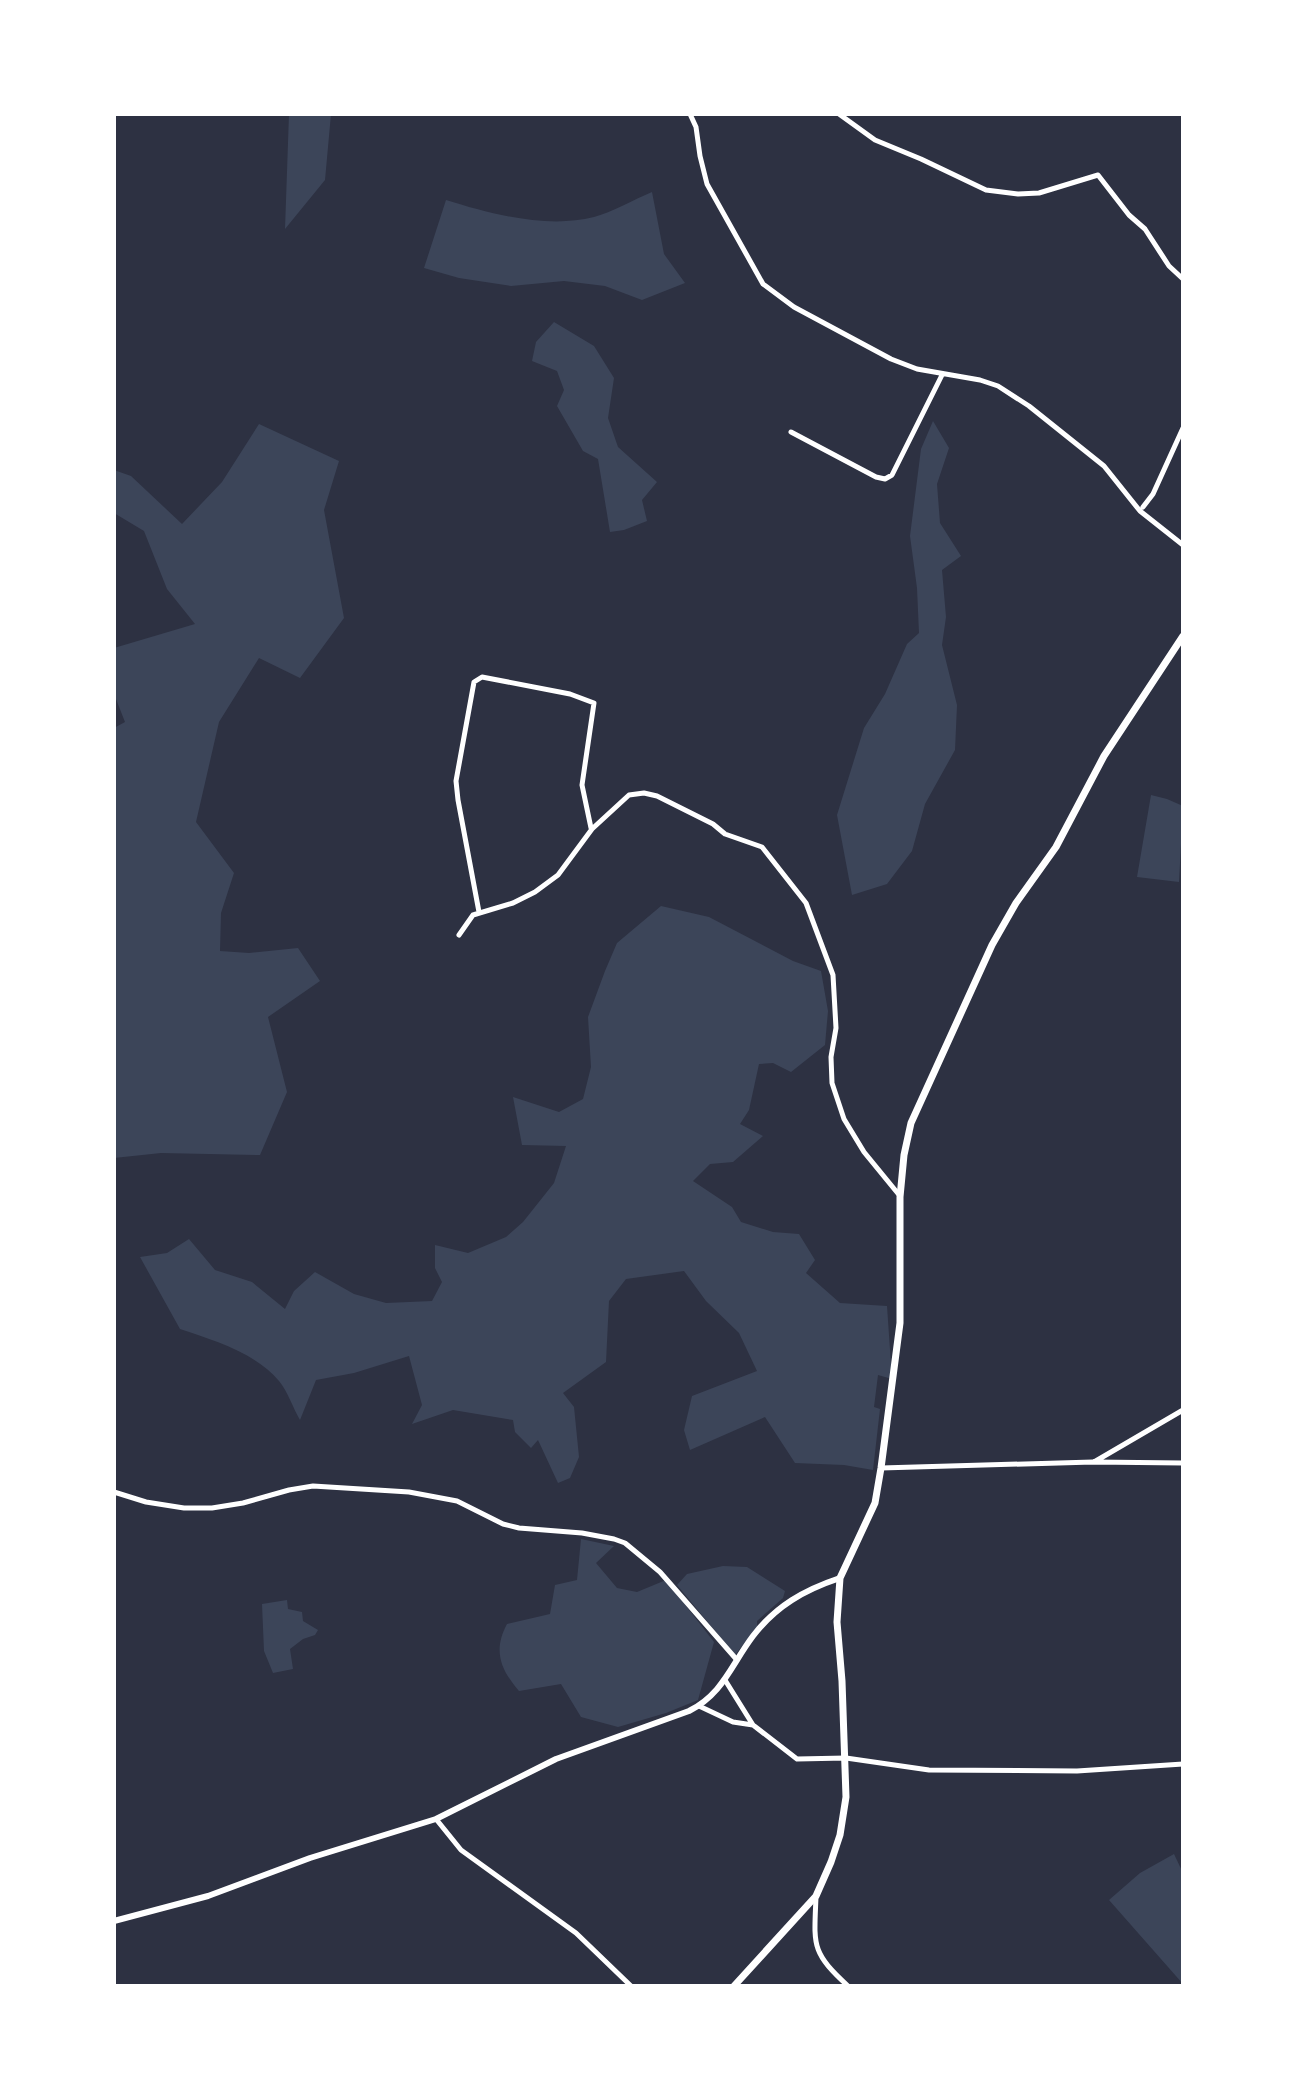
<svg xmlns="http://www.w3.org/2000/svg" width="1297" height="2100" font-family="'Fira Sans',sans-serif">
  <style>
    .green { fill: #3c4559 }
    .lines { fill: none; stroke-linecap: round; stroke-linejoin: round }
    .minor { stroke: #fff; stroke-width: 5 }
    .tertiary { stroke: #fff; stroke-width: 6 }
    .secondary { stroke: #fff; stroke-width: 7 }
  </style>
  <rect width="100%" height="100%" fill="#2d3142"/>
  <path class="green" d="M289,114h42l-6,66 -40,49z
    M652,192l12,62 21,29 -43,17 -37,-14 -41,-5 -53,5 -52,-8 -35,-10 22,-68c45,14 101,29 148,17 16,-4 41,-18 58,-25z
    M554,322l40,24 20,32 -6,40 10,29 39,35 -15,18 5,21 -23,9 -14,2 -12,-73 -15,-8 -26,-45 7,-16 -7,-19 -25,-10 4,-19z
    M933,421l16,27 -12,36 3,39 21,33 -19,14 4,47 -4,28 15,60 -2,45 -30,54 -13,47 -25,33 -35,11 -15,-80 27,-87 21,-34 22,-50 12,-11 -2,-45 -7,-52 11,-87z
    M259,424l80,37 -15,49 20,108 -44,60 -41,-20 -40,64 -23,100 38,51 -13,40 -1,38 29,2 49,-5 22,33 -52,36 19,75 -27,63 -99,-2 -47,5v-430l11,-6 -11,-28v-46l81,-24 -28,-35 -23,-58 -30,-18v-43l17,6 51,48 40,-42z
    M1151,795l16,4 16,7 -4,76 -42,-5z
    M661,906l48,11 84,44 28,10 7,40 -3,34 -34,27 -18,-9 -14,1 -10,46 -9,14 23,12 -30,26 -23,2 -17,17 39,26 9,15 32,10 26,2 16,26 -9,13 34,30 47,3 5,73 -14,-4 -4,32 6,2 -7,61 -29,-5 -49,-2 -30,-46 -75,33 -6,-20 8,-34 65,-25 -18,-38 -33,-32 -22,-30 -58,8 -17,22 -3,61 -43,31 11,14 5,50 -9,21 -12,5 -20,-43 -7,8 -16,-16 -2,-12 -60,-10 -41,14 10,-19 -13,-49 -55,17 -38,7 -16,40c-7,-12 -12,-28 -21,-39 -23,-28 -66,-41 -99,-52l-40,-72 27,-4 22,-14 26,31 37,12 33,27 9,-18 21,-19 39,22 32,9 46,-2 10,-19 -7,-14v-23l33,8 38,-16 17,-15 31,-39 12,-37 -44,-1 -9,-48 46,15 24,-13 8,-32 -3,-50 17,-46 12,-28z
    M581,1539l33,7 -18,17 21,25 20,4 29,-12 48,62 -16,58 -32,13 -48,14 -37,-10 -20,-33 -42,7c-19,-22 -26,-41 -12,-67l43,-10 5,-29 22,-5z
    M723,1566l24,1 38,24 -2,7 -26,23v6l-22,28 -58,-70 10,-11z
    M287,1600l1,9 14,3 1,9 15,9 -3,5 -12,4 -13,10 3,20 -20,4 -9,-22 -2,-47z
    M1174,1854l9,19v111l-74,-84 31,-27z"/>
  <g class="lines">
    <path class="minor" d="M690,114l6,13 4,29 7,28 56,100 31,23 97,52 26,10 63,11 18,6 31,20 75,60 36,45 43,34
      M839,114l36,26 46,19 65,31 32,4 21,-1 59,-18 31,40 16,14 24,37 14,13
      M791,432l85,45 9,2 7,-4 50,-100
      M1143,507l10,-13 30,-66
      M479,912l-21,-112 -2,-19 18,-99 8,-5 88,17 24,9 -12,82 9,43
      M459,935l14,-20 40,-12 22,-11 23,-17 34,-46 37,-34 15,-2 13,3 56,28 12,10 37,13 44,56 27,72 3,53 -5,29 1,26 12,36 20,33 36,44
      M1094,1462l89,-52
      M881,1468l212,-6 90,1
      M114,1492l32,10 38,6h28l31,-5 46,-13 24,-4 96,6 48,9 46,23 16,4 63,5 32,6 11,4 35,29 77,88
      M725,1680l28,45 44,34 49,-1 83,12 148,1 106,-7
      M699,1706l34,16 20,3
      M436,1819l25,31 115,83 55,53
      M816,1897c-2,49 -5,55 32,89"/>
    <path class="tertiary" d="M114,1921l94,-25 102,-38 126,-39 120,-60 133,-48c34,-17 42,-46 64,-75 23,-30 51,-46 87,-58"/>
    <path class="secondary" d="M734,1986l82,-90 15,-34 9,-27 6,-38 -4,-116 -5,-59 3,-44 35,-75 6,-35 19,-145v-126l4,-42 7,-32 81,-178 24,-42 40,-56 48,-91 79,-120"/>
  </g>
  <rect width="1297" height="2100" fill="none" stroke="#ffffff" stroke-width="232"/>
</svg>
